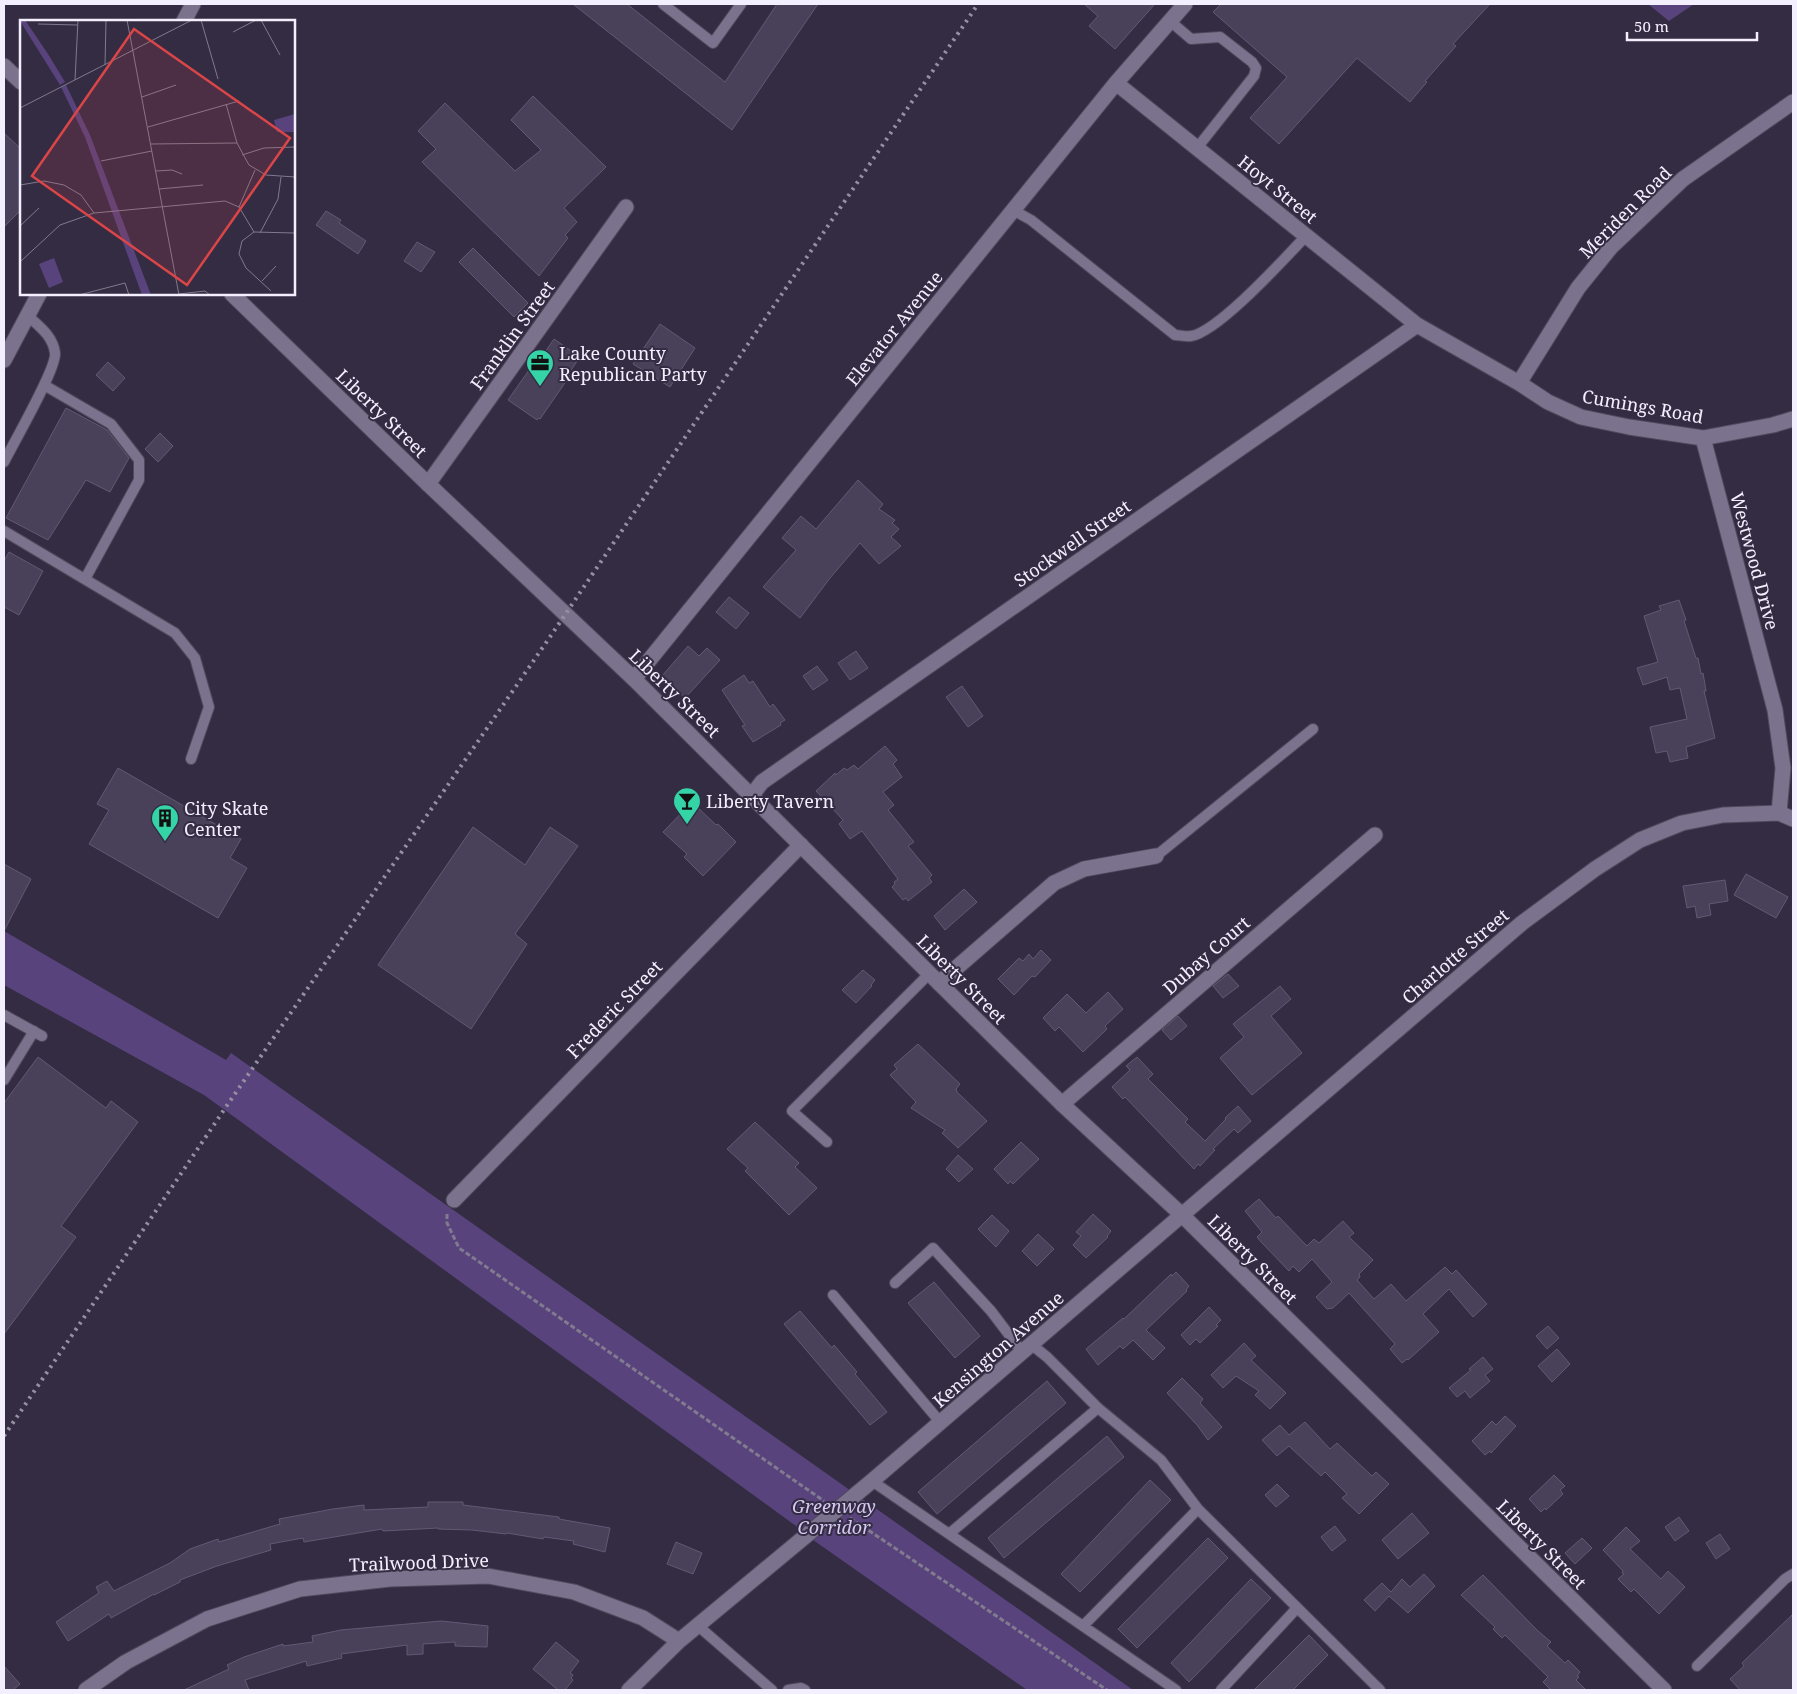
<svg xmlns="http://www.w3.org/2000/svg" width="1797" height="1694" font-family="'Noto Serif',serif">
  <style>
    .green { fill: #58437d }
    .building { fill: #494159; stroke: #625a73 }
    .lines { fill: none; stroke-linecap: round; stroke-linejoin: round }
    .service-casing { stroke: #50495c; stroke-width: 12 }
    .minor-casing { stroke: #50495c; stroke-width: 17 }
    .tertiary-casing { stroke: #50495c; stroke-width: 17 }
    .path { stroke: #827b8f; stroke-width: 3; stroke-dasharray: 5 2.5; stroke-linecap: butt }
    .service { stroke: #7b728d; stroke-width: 10 }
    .minor { stroke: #7b728d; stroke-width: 15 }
    .tertiary { stroke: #7b728d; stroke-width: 15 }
    .rail { stroke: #9690a3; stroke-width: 4; stroke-dasharray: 2.5 5; stroke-linecap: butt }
    .labels { text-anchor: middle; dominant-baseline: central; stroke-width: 4; stroke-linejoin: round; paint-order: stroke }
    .street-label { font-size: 18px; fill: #f4effe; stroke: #342c43 }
    .poi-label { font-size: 18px; fill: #f4effe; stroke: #342c43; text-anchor: start }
    .park-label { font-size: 18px; font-style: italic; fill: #d5c8f1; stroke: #342c43 }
    .inset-road { fill: none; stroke: #817a8e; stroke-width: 1 }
    .view { fill: #da4648; fill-opacity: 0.15; stroke: #da4648; stroke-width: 2.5 }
    .inset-edge { fill: none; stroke: #f4effe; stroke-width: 2.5 }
  </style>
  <rect width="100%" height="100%" fill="#342c43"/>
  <path class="green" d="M1648,4h46l-25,17z
    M4,931l222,129 5,-7 902,637h-106l-221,-155 1,-1 -603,-439 -200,-110z"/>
  <path class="building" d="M573,4h54l98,78 52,-78h41l-86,126z
    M1084,4h71l-40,45 -26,-23 9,-10z
    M1221,4h269l-37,40 3,2 -31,35 2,1 -17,20 -53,-44 -78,86 -29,-26 37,-41 -74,-65z
    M533,96l73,71 -42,41 13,14 -12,13 3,3 -29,38 -117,-114 14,-13 -18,-18 27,-28 70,68 26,-21 -30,-30z
    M4,133l17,16v61l-17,17z
    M326,211l15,9 -2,3 27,18 -8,13 -42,-29z
    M417,242l18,10 -14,20 -17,-11z
    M473,248l55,55 -14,14 -55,-55z
    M660,324l35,24 -25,39 -37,-23z
    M554,339l26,18 -11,16 2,1 -31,45 -2,-1 -1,2 -29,-20 33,-47 2,2z
    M108,362l17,16 -12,13 -17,-16z
    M66,408l41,22 22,28 -19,34 -24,-12 -38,60 -42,-22z
    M160,433l13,13 -15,16 -13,-13z
    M858,480l25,24 -4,5 16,11 -3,3 7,6 -8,8 10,9 -22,18 -19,-21 -30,35 -30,40 -37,-31 33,-37 -14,-12 19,-22 15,13z
    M9,552l34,19 -24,44 -15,-8v-46z
    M729,597l20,16 -13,16 -20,-17z
    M1679,600l7,20 -2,1 12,37h2l3,16 2,-1 3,18h-2l11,47 -29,9 2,11 -18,4 -3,-11 -11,2 -6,-26 37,-8 -7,-31 -10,2 -3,-13 -24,8 -6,-17 21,-6 -14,-46 17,-6 -2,-4z
    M688,646l11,10 8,-8 13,12 -35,38 -23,-22z
    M856,651l12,17 -18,12 -12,-17z
    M817,666l11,14 -15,10 -10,-14z
    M744,675l5,8 4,-2 17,26 3,-3 12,16 -5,3 1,2 -28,17 -11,-16 3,-1 -23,-35z
    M962,686l21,30 -15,11 -22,-30z
    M885,746l12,14 -4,4 9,13 -19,15 11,13 -6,5 26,32 -6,4 24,29 -3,3 3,4 -24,19 -2,-3 -3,2 -11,-13 3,-3 -1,-2 4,-3 -36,-48 -12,8 -11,-15 4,-4 -27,-29 19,-18 1,2 8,-7 3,2 7,-5 4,4z
    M118,768l123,71 -11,19 17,10 -29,50 -129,-74 20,-34 -12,-6z
    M692,802l24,23 2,-1 18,18 -33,34 -19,-19 3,-3 -24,-22z
    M473,827l52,38 25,-38 28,19 -63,88 12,10 -56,85 -93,-64z
    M4,864l27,15 -27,52z
    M1746,874l42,23 -12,21 -42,-23z
    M1725,880l3,21 -19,3 2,11 -14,3 -2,-12 -8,2 -4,-22z
    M964,889l13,13 -32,28 -11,-14z
    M1041,950l10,10 -16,17 -3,-1 -18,19 -16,-16 21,-21 4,3 6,-7 4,5z
    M863,970l12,10 -4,5 1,1 -16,17 -14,-13z
    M1228,974l11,12 -16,12 -10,-12z
    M1280,986l11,13 -20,17 31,37 -50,42 -32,-37 24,-21 -11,-13z
    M1108,992l15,17 -18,17 2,3 -24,23 -24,-25 -4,4 -12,-13 24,-24 19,19z
    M1178,1016l9,10 -16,14 -9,-10z
    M918,1044l42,40 -4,5 1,3 30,29 -29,27 -16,-15 3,-3 -34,-22 5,-6 -26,-27 7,-6 -3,-4z
    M38,1057l68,51 5,-7 27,21 -77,104 15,11 -72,97v-231z
    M1137,1057l16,17 -5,5 40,40 -3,3 20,19 21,-22 -1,-1 13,-12 13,15 -13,12 -4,-4 -21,20 2,1 -15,16 -2,-2 -4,5 -69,-72 -2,2 -11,-12 18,-17 -4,-4z
    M755,1122l44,41 -4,4 22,21 -28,27 -44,-44 3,-3 -21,-19z
    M1021,1142l18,17 -26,25 -3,-3 -2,3 -14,-15z
    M958,1155l15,14 -14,13 -13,-13z
    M1259,1199l17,19 2,-2 29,30 7,-7 5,4 24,-22 11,12 -5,4 24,23 -14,14 1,3 -3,3 17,19 17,-15 15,17 39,-34 7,7 4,-4 31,34 -14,13 -24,-28 -26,25 16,18 -31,28 -1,-1 -5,4 -12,-14 5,-5 -46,-51 -16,15 -6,1 -11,-12 16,-15 -20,-23 -13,13 -6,-6 -4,5 -27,-28 -5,-6 5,-5 -17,-21z
    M1093,1214l18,17 -4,5 1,1 -22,21 -13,-13 8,-9 -5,-4z
    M992,1215l17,16 -13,16 -18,-18z
    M1038,1234l16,15 -17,17 -15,-15z
    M1176,1272l13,14 -3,4 1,1 -41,39 19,18 -12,12 -20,-20 -10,9 -3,-3 -22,19 -12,-16 37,-31 1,1 47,-45 1,2z
    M934,1282l46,54 -25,22 -47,-55z
    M1209,1307l12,13 -5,5 2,1 -18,17 -4,-4 -6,6 -9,-10z
    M800,1311l32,37 2,-3 23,27 -2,2 32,38 -17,13 -86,-101z
    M1548,1326l11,12 -12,11 -11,-13z
    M1244,1343l12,13 -5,4 35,33 -16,16 -15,-14 4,-4 -23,-15 -13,12 -12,-13z
    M1557,1349l13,15 -18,18 -14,-16z
    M1483,1357l10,12 -8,6 5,6 -20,17 -5,-7 -8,6 -8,-9 22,-18 -2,-1z
    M1182,1378l21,21 -3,4 22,24 -14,13 -11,-15 -30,-32z
    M1047,1381l19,22 -129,111 -19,-22z
    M1505,1416l11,10 -25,27 -1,-2 -5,4 -13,-14 20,-20 4,4z
    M1305,1422l25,27 7,-6 35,33 4,-4 13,12 -30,30 -17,-16 5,-4 -22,-22 -4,4 -32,-30 -12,10 -15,-16 18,-15 9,10z
    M1107,1436l17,21 -120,101 -16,-20z
    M1554,1475l11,11 -5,4 3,4 -17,16 -1,-2 -4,4 -12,-13z
    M1150,1480l21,20 -91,92 -19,-18z
    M1277,1484l12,12 -13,11 -11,-12z
    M428,1502h35v3l96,12v2l51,9 -5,24 -32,-8 1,-3 -30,-4 -1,2 -36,-6 -1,1 -34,-4 -34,-1v-1l-55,3 -1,-2 -78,13 -1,-4 -33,6 1,6 -54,16 -37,14v2l-26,13v-1l-43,24 -2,-4 -41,27 -12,-19 43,-29 -3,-6 11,-6 7,10 56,-28 20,-14 28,-10 1,3 61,-18 -1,-5 54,-10 31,-4v5l64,-3z
    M1412,1513l17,20 -31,26 -16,-19z
    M1679,1517l10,14 -14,10 -10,-14z
    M1335,1526l11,14 -14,11 -11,-14z
    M1626,1527l14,14 -10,8 31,30 7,-8 17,16 -26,27 -25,-25 -3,3 -13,-13 6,-5 -2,-1 1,-2 -20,-21z
    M1720,1534l10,15 -14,10 -10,-16z
    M1208,1538l20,20 -91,90 -19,-19z
    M1582,1538l10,10 -17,16 -10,-11z
    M676,1542l26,11 -9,21 -26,-10z
    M1424,1574l11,12 -27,27 -19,-17 -14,15 -11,-11 18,-17 9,9 11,-13 8,8z
    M1483,1575l55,56 13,11 -4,4 18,17 3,-3 12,12 -3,4 2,1 -3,3 10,10h-35l-8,-8 5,-5 -43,-42 -3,3 -9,-9 2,-2 -34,-32z
    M1251,1579l20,19 -82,84 -18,-19z
    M1793,1614v76h-53l-10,-11 14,-13 -2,-3z
    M441,1621l47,5 -1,21 -32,-1v-4l-32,2v10l-16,1v-10l-66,9 1,4 -35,8 -1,-5 -61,19 4,10h-65l45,-21 -2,-4 17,-8 39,-13v2l30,-4 -1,-6 29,-6z
    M1309,1635l19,20 -35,35h-39z
    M556,1642l23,19 -9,12 3,2 -2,3 2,2 -8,10h-7l-25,-21z
    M4,1666l16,18 -7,6h-9z"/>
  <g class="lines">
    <g class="service-casing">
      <path id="service" d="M663,4l50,39 28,-39
        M1170,21l21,18 29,-2 32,25 4,6 -2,8 -57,72
        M1013,210l18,10 144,115c5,0 11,2 16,1 27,-4 94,-78 115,-100
        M44,385l67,39 28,36v20l-54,99
        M4,462c9,-18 53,-94 51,-109 -2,-17 -16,-27 -27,-37
        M4,531l171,102 20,25 14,49 -18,52
        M1156,856l157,-127
        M4,1015l38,21
        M4,1080l30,-49
        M827,1142l-35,-31 137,-137
        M895,1283l38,-35 58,63 32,42
        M833,1295l108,128
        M1032,1345l15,12 51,51 63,52 37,49 182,181
        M872,1481l304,209
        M949,1534l149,-126
        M697,1625l75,65
        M1083,1626l115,-117
        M1697,1666l88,-87 8,-5
        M788,1690l13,-2 4,2
        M1221,1690l76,-82"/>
    </g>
    <g class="minor-casing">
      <path id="minor" d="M1116,83l301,242 102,58 29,19 33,15 48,10 74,11 70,-13 20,-6
        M4,360l35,-66
        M1519,383l59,-95 33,-41 72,-68 110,-77
        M1703,438l72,272 8,58 -4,45
        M428,484l198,-277
        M634,679l482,-596 69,-79
        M752,795l10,-13 655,-457
        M939,983l115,-100 30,-14 72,-13
        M1062,1104l313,-269
        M454,1200l347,-355
        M86,1690l40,-28 81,-43 93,-30 90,-10 98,-3 86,16 69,26 36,23 193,-160 650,-558 73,-54 45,-29 42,-17 41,-8 56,-2 14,6
        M629,1690l50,-49"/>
    </g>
    <g class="tertiary-casing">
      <path id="tertiary" d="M184,21l9,-17
        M4,66l17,16
        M232,294l196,190 206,195 305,304 123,121 121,112 481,474"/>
    </g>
    <path class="path" d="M447,1214v9l12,25 365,253
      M850,1518l257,172"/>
    <use href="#service" class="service"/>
    <use href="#minor" class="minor"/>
    <use href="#tertiary" class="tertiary"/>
    <path class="rail" d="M4,1436l226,-335 322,-467 426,-630"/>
  </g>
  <defs>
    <g id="office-pin" transform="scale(1.4375)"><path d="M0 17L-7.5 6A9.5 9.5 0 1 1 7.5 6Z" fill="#35d4a7" stroke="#342c43"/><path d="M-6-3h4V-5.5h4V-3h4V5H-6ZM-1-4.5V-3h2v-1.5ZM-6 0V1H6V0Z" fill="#111"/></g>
    <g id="bar-pin" transform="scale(1.4375)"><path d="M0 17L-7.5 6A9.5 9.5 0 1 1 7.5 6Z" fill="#35d4a7" stroke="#342c43"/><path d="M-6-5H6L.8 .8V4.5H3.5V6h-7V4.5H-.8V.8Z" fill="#111"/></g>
    <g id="building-pin" transform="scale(1.4375)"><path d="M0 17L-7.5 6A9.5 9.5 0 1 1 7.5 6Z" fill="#35d4a7" stroke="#342c43"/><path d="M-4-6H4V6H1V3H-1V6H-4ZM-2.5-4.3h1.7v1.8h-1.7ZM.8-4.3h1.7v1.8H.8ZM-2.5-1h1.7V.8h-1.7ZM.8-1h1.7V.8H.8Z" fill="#111"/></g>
  </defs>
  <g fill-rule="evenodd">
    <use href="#office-pin" x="540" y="363"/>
    <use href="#bar-pin" x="687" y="801"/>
    <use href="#building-pin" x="165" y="818"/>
  </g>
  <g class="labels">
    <g class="street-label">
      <text transform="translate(1278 189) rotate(39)">Hoyt Street</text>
      <text transform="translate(1625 212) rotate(-45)">Meriden Road</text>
      <text transform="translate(894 328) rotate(-51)">Elevator Avenue</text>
      <text transform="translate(512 335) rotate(-54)">Franklin Street</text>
      <text transform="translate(1643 406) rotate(10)">Cumings Road</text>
      <text transform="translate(382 413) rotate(44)">Liberty Street</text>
      <text transform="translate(1072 543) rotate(-35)">Stockwell Street</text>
      <text transform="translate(1755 561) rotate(75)">Westwood Drive</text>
      <text transform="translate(675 693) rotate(44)">Liberty Street</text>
      <text transform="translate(1206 955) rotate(-41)">Dubay Court</text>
      <text transform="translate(1455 956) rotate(-41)">Charlotte Street</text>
      <text transform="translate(962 979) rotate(45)">Liberty Street</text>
      <text transform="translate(614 1009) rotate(-46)">Frederic Street</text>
      <text transform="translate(1253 1259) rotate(45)">Liberty Street</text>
      <text transform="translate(998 1349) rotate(-41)">Kensington Avenue</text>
      <text transform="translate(1542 1544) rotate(45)">Liberty Street</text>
      <text transform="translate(419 1562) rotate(-2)">Trailwood Drive</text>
    </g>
    <g class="poi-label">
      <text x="559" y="353">Lake County<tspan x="559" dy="21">Republican Party</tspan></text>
      <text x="706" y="801">Liberty Tavern</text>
      <text x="184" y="808">City Skate<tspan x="184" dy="21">Center</tspan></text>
    </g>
    <g class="park-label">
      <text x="834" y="1506">Greenway<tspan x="834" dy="21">Corridor</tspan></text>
    </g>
  </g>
  <g transform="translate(20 20)">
    <rect width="275" height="275" fill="#342c43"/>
    <path d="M5,0l23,34 17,28 -5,3 -40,-64zM46,65l24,50 61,160h-9l-57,-158 -24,-50zM275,94v18h-18l-3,-12zM34,238l9,24 -14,6 -10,-24z" fill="#58437d"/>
    <path class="inset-road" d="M107,0l52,275M181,0l17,59M241,0l19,35M18,4l40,1M213,12l23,-12M85,45l1,-45M55,60l3,-60M122,77l34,-12M206,84l11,39 12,22 17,10 29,2M0,88l172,-88M128,107l91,-26M131,124l86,-1M222,135l22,-7 31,-1M81,141l51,-10M136,151l16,-1 10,4M0,165l24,-4 20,4 17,10 13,18 131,-12 14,6 15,25 41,1M139,169l44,-4M219,187l16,-37M0,206l19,-18M234,212l-12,9 -3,13 7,14 25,23M240,213l18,-34 3,-22M0,242l40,-37 34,-12M242,261l14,-15M159,274l26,-3 5,4M59,275l46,-12 4,12"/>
    <path class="view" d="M114,9l156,109 -103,147 -155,-109z"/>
    <rect width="275" height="275" class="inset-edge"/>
  </g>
  <rect width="1797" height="1694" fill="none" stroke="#f4effe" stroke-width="10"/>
  <path d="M1627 32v8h130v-8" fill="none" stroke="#f4effe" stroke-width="2.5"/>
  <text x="1634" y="32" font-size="15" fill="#f4effe" stroke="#342c43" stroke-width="4" paint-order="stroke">50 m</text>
</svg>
